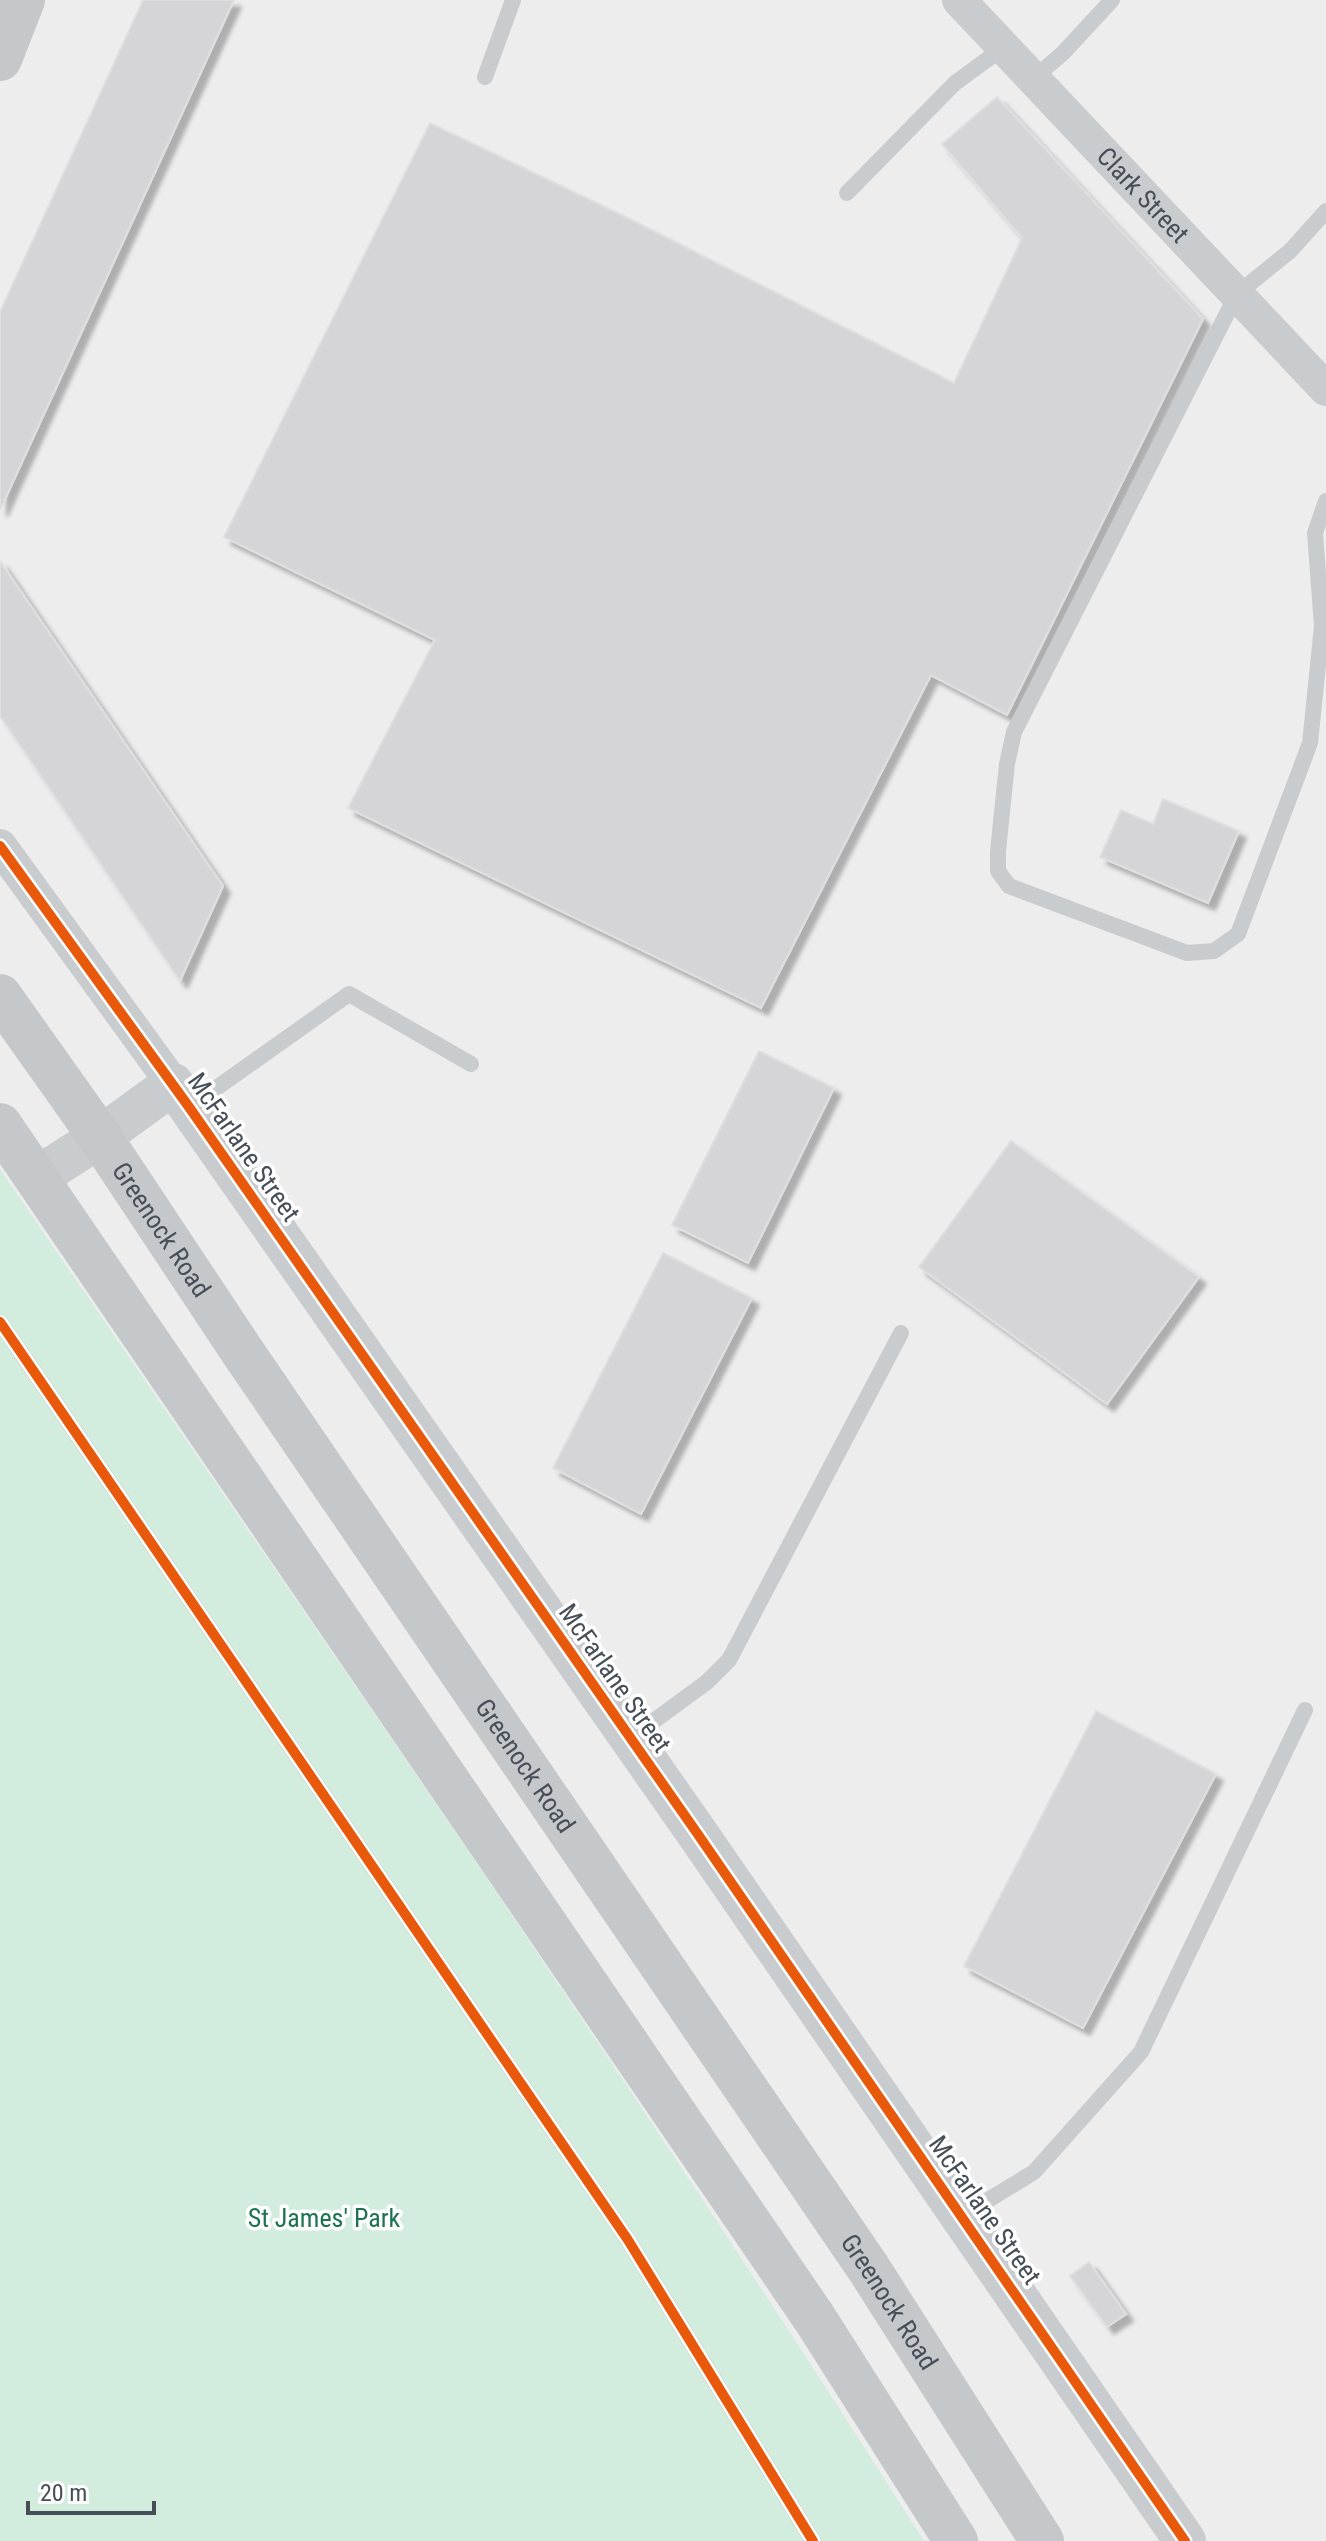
<svg xmlns="http://www.w3.org/2000/svg" width="1326" height="2541" font-family="'Roboto Condensed',sans-serif">
  <style>
    .green { fill: #d2ecde }
    .building { fill: #d5d5d7; stroke: #dfdfe0; stroke-width: 2; filter: url(#shadow) }
    .lines { fill: none; stroke-linecap: round; stroke-linejoin: round }
    .service { stroke: #c9ccce; stroke-width: 16 }
    .minor { stroke: #c9ccce; stroke-width: 34 }
    .tertiary { stroke: #c9ccce; stroke-width: 42 }
    .primary { stroke: #c5c8cb; stroke-width: 44 }
    .cycleway-casing { stroke: #fff; stroke-width: 15 }
    .cycleway { stroke: #e8590c; stroke-width: 10 }
    .labels { text-anchor: middle; dominant-baseline: central; stroke-width: 7; stroke-linejoin: round; paint-order: stroke }
    .street-label { font-size: 26px; fill: #464e58; stroke: #fff }
    .park-label { font-size: 26px; fill: #1c744e; stroke: #fff }
  </style>
  <defs>
    <filter id="shadow"><feDropShadow dx="7" dy="7" stdDeviation="2" flood-color="#0004"/></filter>
  </defs>
  <rect width="100%" height="100%" fill="#eeeded"/>
  <path class="green" d="M0,1169c311,455 629,906 924,1372h-924z"/>
  <path class="building" d="M143,0h91l-234,510v-198z
    M997,97l206,222 -196,396 -76,-40 -170,333 -413,-200 87,-168 -211,-103 206,-414 202,97 322,163 68,-145 -80,-94z
    M0,561l223,325 -43,95 -180,-265z
    M1163,799l76,32 -31,72 -108,-46 21,-47 32,14z
    M759,1051l75,37 -86,175 -76,-38z
    M1011,1141l188,136 -92,127 -188,-137z
    M663,1253l89,45 -111,216 -88,-46z
    M1096,1711l120,63 -133,254 -119,-62z
    M1089,2262l37,52 -19,13 -37,-51z"/>
  <g class="lines">
    <path class="service" d="M485,77l28,-77
      M1033,79l30,-26 49,-53
      M847,193l108,-110 48,-35
      M1326,211l-36,40 -53,43 -223,438 -7,32 -9,87v20l11,15 178,67 27,-2 24,-17 72,-191 12,-117 -7,-93 11,-32
      M191,1106l158,-112 122,70
      M0,1322l628,918 185,301
      M632,1737l75,-55 22,-22 172,-327
      M962,2216l72,-44 107,-120 164,-342"/>
    <g class="minor">
      <path id="s1" d="M959,0l367,389"/>
      <path d="M0,846l173,238"/>
    </g>
    <path class="tertiary" d="M36,1178l64,-41 73,-53 524,749 488,708"/>
    <g class="primary">
      <path d="M0,59l23,-59"/>
      <path id="s2" d="M0,996l100,141 144,217 625,915 173,272"/>
      <path d="M0,1125l815,1194 141,222"/>
    </g>
    <g class="cycleway-casing">
      <path id="cycleway" d="M0,846l189,261 508,726 488,708
        M0,1322l628,918 185,301"/>
    </g>
    <use href="#cycleway" class="cycleway"/>
  </g>
  <g class="labels">
    <g class="street-label">
      <text stroke="none"><textPath href="#s1" startOffset="268">Clark Street</textPath></text>
      <text transform="translate(244 1147) rotate(55)">McFarlane Street</text>
      <text stroke="none"><textPath href="#s2" startOffset="284">Greenock Road</textPath></text>
      <text transform="translate(615 1678) rotate(55)">McFarlane Street</text>
      <text stroke="none"><textPath href="#s2" startOffset="932">Greenock Road</textPath></text>
      <text transform="translate(985 2210) rotate(55)">McFarlane Street</text>
      <text stroke="none"><textPath href="#s2" startOffset="1580">Greenock Road</textPath></text>
    </g>
    <g class="park-label">
      <text x="324" y="2218">St James' Park</text>
    </g>
  </g>
  <path d="M28 2501v12h126v-12" fill="none" stroke="#464e58" stroke-width="4"/>
  <text x="40" y="2501" font-size="24" fill="#464e58" stroke="#ffffff" stroke-width="6" paint-order="stroke">20 m</text>
</svg>
